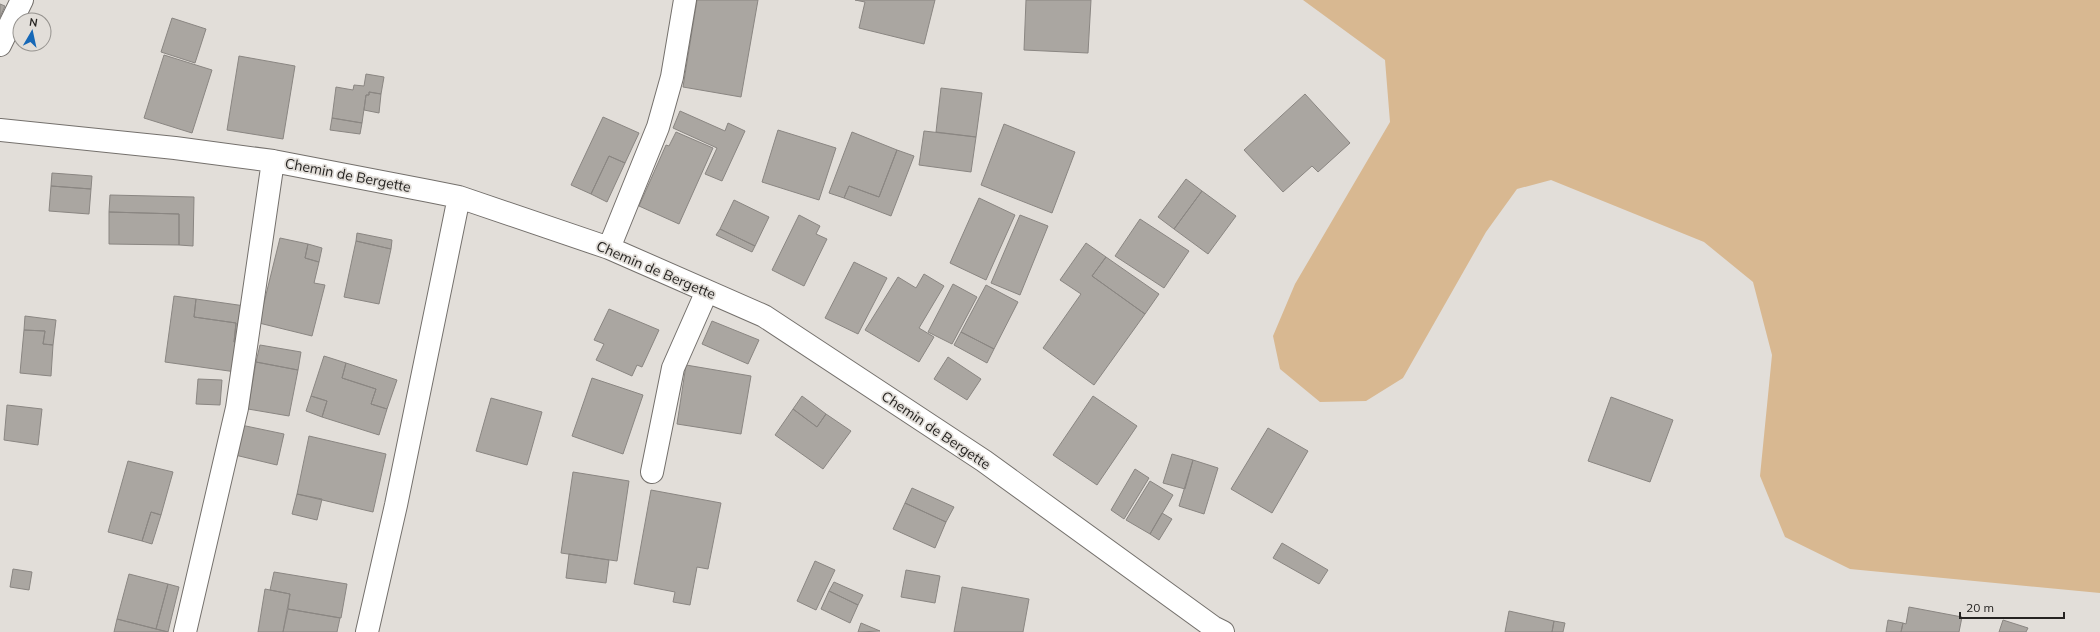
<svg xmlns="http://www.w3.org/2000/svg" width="2100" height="632" font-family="Mulish,sans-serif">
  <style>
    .green { fill: #d8b891 }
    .building { fill: #aaa6a1; stroke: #8a8682 }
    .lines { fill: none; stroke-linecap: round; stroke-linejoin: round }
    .minor-casing { stroke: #74706c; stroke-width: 24 }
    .minor { stroke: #fff; stroke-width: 22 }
    .labels { text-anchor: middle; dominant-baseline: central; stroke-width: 3.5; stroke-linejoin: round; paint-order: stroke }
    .street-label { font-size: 14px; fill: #252321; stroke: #e2ded9 }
  </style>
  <rect width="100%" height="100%" fill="#e2ded9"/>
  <path class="green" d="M1303,0h797v593l-250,-24 -65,-32 -25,-61 12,-121 -19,-73 -49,-40 -153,-62 -34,9 -31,43 -83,146 -37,23 -46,1 -40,-33 -7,-33 22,-52 95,-162 -5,-62z"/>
  <path class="building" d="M697,0h61l-17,97 -58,-10z
    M855,0h80l-11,44 -65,-16 6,-26z
    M1026,0h65l-3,53 -64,-3z
    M0,4l5,2 -5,11z
    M172,18l34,11 -11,34 -34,-11z
    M164,55l48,15 -20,63 -48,-15z
    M239,56l56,10 -12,73 -56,-9z
    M366,74l18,3 -3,17 -12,-2v3h-3l-4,28 -30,-5 4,-31 17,3 1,-5 10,1z
    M941,88l41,5 -6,44 -40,-5z
    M369,92l12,2 -2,19 -15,-3 2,-15h3z
    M1305,94l45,49 -32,29 -6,-6 -29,26 -39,-42z
    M680,111l45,20 3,-8 17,8 -23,50 -17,-7 12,-26 -44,-20z
    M603,117l36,16 -14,30 -16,-7 -18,38 -20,-9z
    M332,118l30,5 -2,11 -30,-4z
    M1004,124l71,28 -23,61 -71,-28z
    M778,130l58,18 -17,52 -57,-18z
    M924,131l52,6 -5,35 -52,-7z
    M676,132l37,16 -34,76 -40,-18 27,-61 3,1z
    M852,132l45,18 -18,47 -30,-11 -5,12 -15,-5z
    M897,150l17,6 -23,60 -47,-18 5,-12 30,11z
    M609,156l16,7 -18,39 -16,-8z
    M52,173l40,3 -1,13 -40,-3z
    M1186,179l16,12 -28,38 -16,-12z
    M51,186l40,3 -2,25 -40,-3z
    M1202,191l34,25 -28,38 -34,-25z
    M110,195l84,2 -1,49 -14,-1v-31l-70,-2z
    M979,198l36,17 -29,65 -36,-17z
    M734,200l35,17 -14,29 -35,-17z
    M109,212l70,2v31l-70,-1z
    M799,215l21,11 -4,8 11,5 -23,47 -32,-16z
    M1020,215l28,11 -28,69 -29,-12z
    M1140,219l49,32 -25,37 -49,-32z
    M720,229l35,17 -3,6 -36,-17z
    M357,233l35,7 -1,9 -35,-8z
    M280,238l28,6 -3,14 14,4 -5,21 11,2 -13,51 -53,-13z
    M356,241l35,8 -12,55 -35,-7z
    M1086,243l20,14 -14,19 53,38 -51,71 -51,-37 38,-54 -21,-14z
    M308,244l14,4 -3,14 -14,-4z
    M1106,257l53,37 -14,20 -53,-38z
    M854,262l33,16 -29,56 -33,-16z
    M924,274l20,12 -25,42 15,9 -15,25 -54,-32 33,-53 18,11z
    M953,284l24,13 -25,47 -24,-12z
    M986,285l32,17 -24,47 -33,-17z
    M174,296l22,3 -2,18 42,6 -2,19 6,1 -4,29 -71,-10z
    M196,299l49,7 -5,37 -6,-1 2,-19 -42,-6z
    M609,309l50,21 -17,37 -5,-2 -5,11 -36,-16 8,-16 -10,-4z
    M25,316l31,4 -3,25 -10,-1 2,-13 -21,-1z
    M712,321l47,19 -11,24 -46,-20z
    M24,330l21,1 -2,13 10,1 -2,31 -31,-3z
    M961,332l33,17 -7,14 -33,-18z
    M260,345l41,7 -3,18 -42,-8z
    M324,356l22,7 -4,15 34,11 -5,15 16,5 -8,26 -57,-18 5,-16 -16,-5z
    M948,357l33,22 -14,21 -33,-21z
    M256,362l42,8 -9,46 -41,-7z
    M346,363l51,17 -10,29 -16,-5 5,-15 -34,-11z
    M686,365l65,11 -10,58 -64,-10z
    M592,378l51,17 -20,59 -51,-18z
    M198,379l24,1 -2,25 -24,-1z
    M311,396l16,5 -5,16 -16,-6z
    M802,396l24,18 -9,13 -24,-18z
    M1093,396l44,30 -40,59 -44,-30z
    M1611,397l62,23 -23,62 -62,-21z
    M491,398l51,14 -15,53 -51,-14z
    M7,405l35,4 -4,36 -34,-5z
    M793,409l24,18 9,-13 25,17 -28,38 -48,-34z
    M241,425l43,9 -7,31 -42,-10z
    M1268,428l40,23 -36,62 -41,-24z
    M309,436l77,18 -13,58 -76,-18z
    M1172,454l21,6 -8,29 -22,-6z
    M1193,460l25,8 -14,46 -25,-8z
    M128,461l45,11 -12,43 -10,-3 -9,29 -34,-9z
    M1135,469l14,9 -25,41 -13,-9z
    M573,472l56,9 -12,80 -56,-8z
    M1150,481l23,14 -23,39 -24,-14z
    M912,488l42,19 -8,15 -41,-19z
    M651,490l70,13 -13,66 -11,-2 -7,38 -17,-3 2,-10 -41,-8z
    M297,494l25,5 -5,21 -25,-6z
    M905,503l41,19 -11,26 -42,-19z
    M151,512l10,3 -9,29 -10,-3z
    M1162,513l10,6 -13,21 -9,-6z
    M1282,543l46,27 -9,14 -46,-26z
    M569,554l40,6 -3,23 -40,-5z
    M815,561l20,9 -19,40 -19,-9z
    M13,569l19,3 -3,18 -19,-3z
    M906,570l34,6 -5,27 -34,-6z
    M274,572l73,12 -6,34 -53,-9 2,-15 -20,-4z
    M129,574l39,10 -12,45 -39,-10z
    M834,582l29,13 -5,10 -29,-14z
    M168,584l11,3 -11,45 -12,-3z
    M962,587l67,12 -6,33h-69z
    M265,589l25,5 -7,38h-25z
    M829,591l29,14 -8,18 -29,-14z
    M1909,607l53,10 -3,15h-58l2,-9 3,1z
    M288,609l52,9 -3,14h-54z
    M1509,611l45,10 -2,11h-47z
    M117,619l39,10 12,3h-54z
    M1888,620l15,3 -2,9h-15z
    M2003,620l25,8 -2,4h-27z
    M1554,621l11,2 -2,9h-11z
    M861,623l19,8 -22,1z"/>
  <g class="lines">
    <g class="minor-casing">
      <path id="minor" d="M0,45l22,-45
        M0,130l175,18 98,13 156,30 30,6 150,51 155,68 220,145 229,166 10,5
        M609,248l49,-121 14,-50 13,-77
        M652,472l21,-104 34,-77
        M185,632l52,-224 36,-247
        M367,632l29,-127 63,-308"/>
    </g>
    <use href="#minor" class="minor"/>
  </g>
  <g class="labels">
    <g class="street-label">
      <text transform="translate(348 175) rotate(11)">Chemin de Bergette</text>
      <text transform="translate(656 270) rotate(23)">Chemin de Bergette</text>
      <text transform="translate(936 430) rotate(34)">Chemin de Bergette</text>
    </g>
  </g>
  <g transform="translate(32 32) rotate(9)"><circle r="19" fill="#e2ded9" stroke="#96938f"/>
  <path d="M0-3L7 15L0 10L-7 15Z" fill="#1668b7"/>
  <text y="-6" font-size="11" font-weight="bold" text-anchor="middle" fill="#252321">N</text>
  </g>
  <path d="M1960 612v6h104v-6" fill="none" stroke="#252321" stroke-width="2"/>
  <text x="1966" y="612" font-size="12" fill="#252321" stroke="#e2ded9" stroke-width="3" paint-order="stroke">20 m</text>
</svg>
